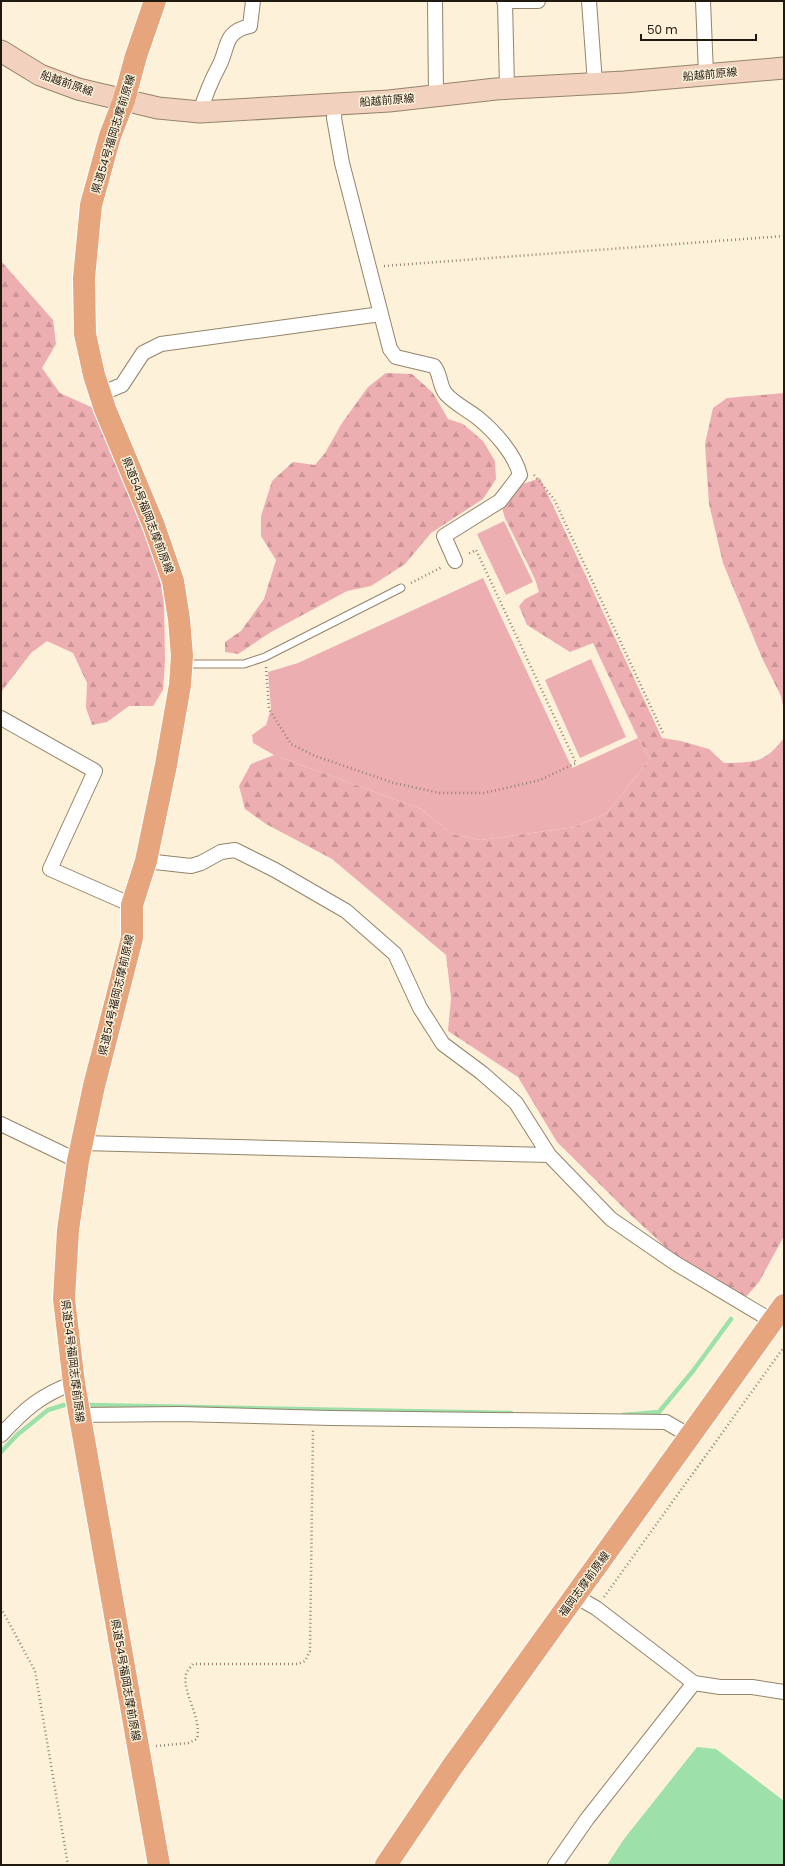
<svg xmlns="http://www.w3.org/2000/svg" width="785" height="1866" font-family="Poppins,'Noto Sans JP',sans-serif">
  <style>
    .grass { fill: #edaeb2 }
    .forest { fill: url(#forest-firs) }
    .water { fill: #9de0a9 }
    .lines { fill: none; stroke-linecap: round; stroke-linejoin: round }
    .stream { stroke: #9de0a9; stroke-width: 4.5 }
    .lane-casing { stroke: #93846a; stroke-width: 9 }
    .street-casing { stroke: #93846a; stroke-width: 16 }
    .secondary-casing { stroke: #93846a; stroke-width: 23 }
    .primary-casing { stroke: #fff; stroke-width: 24 }
    .path { stroke: #8f8575; stroke-width: 2.5; stroke-dasharray: 1 3; stroke-linecap: butt }
    .lane { stroke: #fff; stroke-width: 7 }
    .street { stroke: #fff; stroke-width: 14 }
    .secondary { stroke: #f2d2be; stroke-width: 21 }
    .primary { stroke: #e6a57d; stroke-width: 22 }
    .labels { text-anchor: middle; dominant-baseline: central; stroke-width: 3; stroke-linejoin: round; paint-order: stroke }
    .street-label { font-size: 11px; fill: #1f190f; stroke: #fef1da }
  </style>
  <defs>
    <pattern id="forest-firs" width="22" height="20" patternUnits="userSpaceOnUse"><rect width="22" height="20" fill="#edaeb2"/><path d="M5 1l3.5 6h-7zM16 11l3.5 6h-7z" fill="#cb9598"/></pattern>
  </defs>
  <rect width="100%" height="100%" fill="#fef1da"/>
  <path class="grass" d="M504,521l29,61 -27,13 -29,-61z
    M483,578l89,190 66,-30 12,21 -43,54 -32,14 -95,13 -28,-6 -31,-25 -147,-54 -21,-12 -1,-8 14,-10 5,-16 -3,-37 30,-9z
    M591,659l35,78 -46,21 -35,-78z"/>
  <path class="forest" d="M1,261l52,59 3,24 -14,24 18,25 31,14 25,53 22,58 14,31 7,25 5,30 1,57 -2,29 -10,16h-24l-22,16 -15,3 -6,-17 1,-25 -14,-30 -26,-12 -16,12 -30,39z
    M386,373l26,1 21,19 15,26 15,5 20,17 12,20 1,18 -13,20 -52,34 -26,31 -34,22 -24,5 -76,41 -33,22 -13,-2v-10l16,-11 23,-32 12,-39 -15,-24v-20l11,-35 21,-19 22,3 10,-12 17,-30 26,-36z
    M784,393v318l-3,-15 -19,-38 -39,-95 -14,-59 -4,-60 8,-36 14,-10z
    M540,478l122,260 19,3 28,8 15,14c30,-1 40,1 60,-25v498l-25,46 -14,16 -73,-45 -41,-38 -74,-73 -39,-65 -70,-46 3,-33 -5,-43 -114,-96 -66,-35 -21,-15 -6,-23 12,-22 23,-9 147,54 31,25 28,6 95,-13 32,-14 43,-54 -12,-21 -45,-95 -23,9 -43,-27 -8,-19 6,-7 14,-7 -4,-13 -30,-61 -3,-10 21,-24z"/>
  <path class="water" d="M697,1747l19,2 68,52v64h-177l17,-26z"/>
  <g class="lines">
    <path class="stream" d="M89,1405l422,8
      M623,1415l36,-3 34,-41 38,-52
      M1,1452l16,-17 31,-25 16,-5"/>
    <g class="lane-casing">
      <path id="lane" d="M184,664h60l21,-7 136,-69"/>
    </g>
    <g class="street-casing">
      <path id="street" d="M435,1l1,95
        M504,1h34
        M505,1l2,87
        M589,1l6,82
        M703,1l3,73
        M335,103l-1,15 8,45 48,186 6,8 38,9c7,8 5,20 12,28 9,10 22,16 32,24 16,13 37,36 42,57l-20,26 -56,35 11,25
        M200,112c5,-16 11,-31 19,-46 10,-19 4,-34 31,-40l3,-25
        M100,394l22,-9 21,-32 18,-9 220,-30
        M1,718l94,53 -45,98 82,36
        M146,861l45,5 10,-3 20,-11 14,-2 40,20 71,41 49,43 25,54 23,36 39,29 34,30 33,52 62,64 64,44 97,58
        M1,1124l77,37
        M82,1143l467,12
        M80,1415l100,-1 151,4 335,4 24,14
        M1,1435c23,-25 39,-40 73,-52
        M575,1596l21,12 98,75 26,4h32l32,5
        M555,1865l32,-46 107,-136"/>
    </g>
    <g class="secondary-casing">
      <path id="secondary" d="M1,51l39,24 38,14 80,19 42,4 189,-11 107,-12 128,-7 160,-14"/>
    </g>
    <g class="primary-casing">
      <path id="primary" d="M155,1l-19,55 -12,44 -14,36 -19,69 -7,73 1,56 9,41 11,34 49,117 19,55 6,38 3,37 -2,29 -14,80 -20,96 -14,44v33l-38,148 -16,75 -10,69 -4,69 10,84 85,482
        M386,1865l66,-98 332,-462"/>
    </g>
    <path class="path" d="M384,266l400,-30
      M534,475l20,24 110,236
      M411,583l31,-16
      M266,667l3,42 22,35 24,12 79,27 46,10h44l56,-13 36,-17 -100,-213 -8,4
      M604,1597l180,-250
      M1,1608l34,63 33,194
      M156,1746l32,-3 9,-4c5,-22 -15,-45 -11,-65 1,-4 5,-7 7,-10h105l7,-3 5,-10 3,-221"/>
    <use href="#lane" class="lane"/>
    <use href="#street" class="street"/>
    <use href="#secondary" class="secondary"/>
    <use href="#primary" class="primary"/>
  </g>
  <g class="labels">
    <g class="street-label">
      <text transform="translate(710 74) rotate(-5)">船越前原線</text>
      <text transform="translate(67 83) rotate(19)">船越前原線</text>
      <text transform="translate(387 100) rotate(-4)">船越前原線</text>
      <text transform="translate(113 134) rotate(-73)">県道54号福岡志摩前原線</text>
      <text transform="translate(148 515) rotate(69)">県道54号福岡志摩前原線</text>
      <text transform="translate(116 995) rotate(-77)">県道54号福岡志摩前原線</text>
      <text transform="translate(73 1361) rotate(83)">県道54号福岡志摩前原線</text>
      <text transform="translate(584 1584) rotate(-54)">福岡志摩前原線</text>
      <text transform="translate(126 1680) rotate(80)">県道54号福岡志摩前原線</text>
    </g>
  </g>
  <rect width="785" height="1866" fill="none" stroke="#1f190f" stroke-width="4"/>
  <path d="M641 34v6h115v-6" fill="none" stroke="#1f190f" stroke-width="2"/>
  <text x="647" y="34" font-size="12" fill="#1f190f" stroke="#fef1da" stroke-width="3" paint-order="stroke">50 m</text>
</svg>
